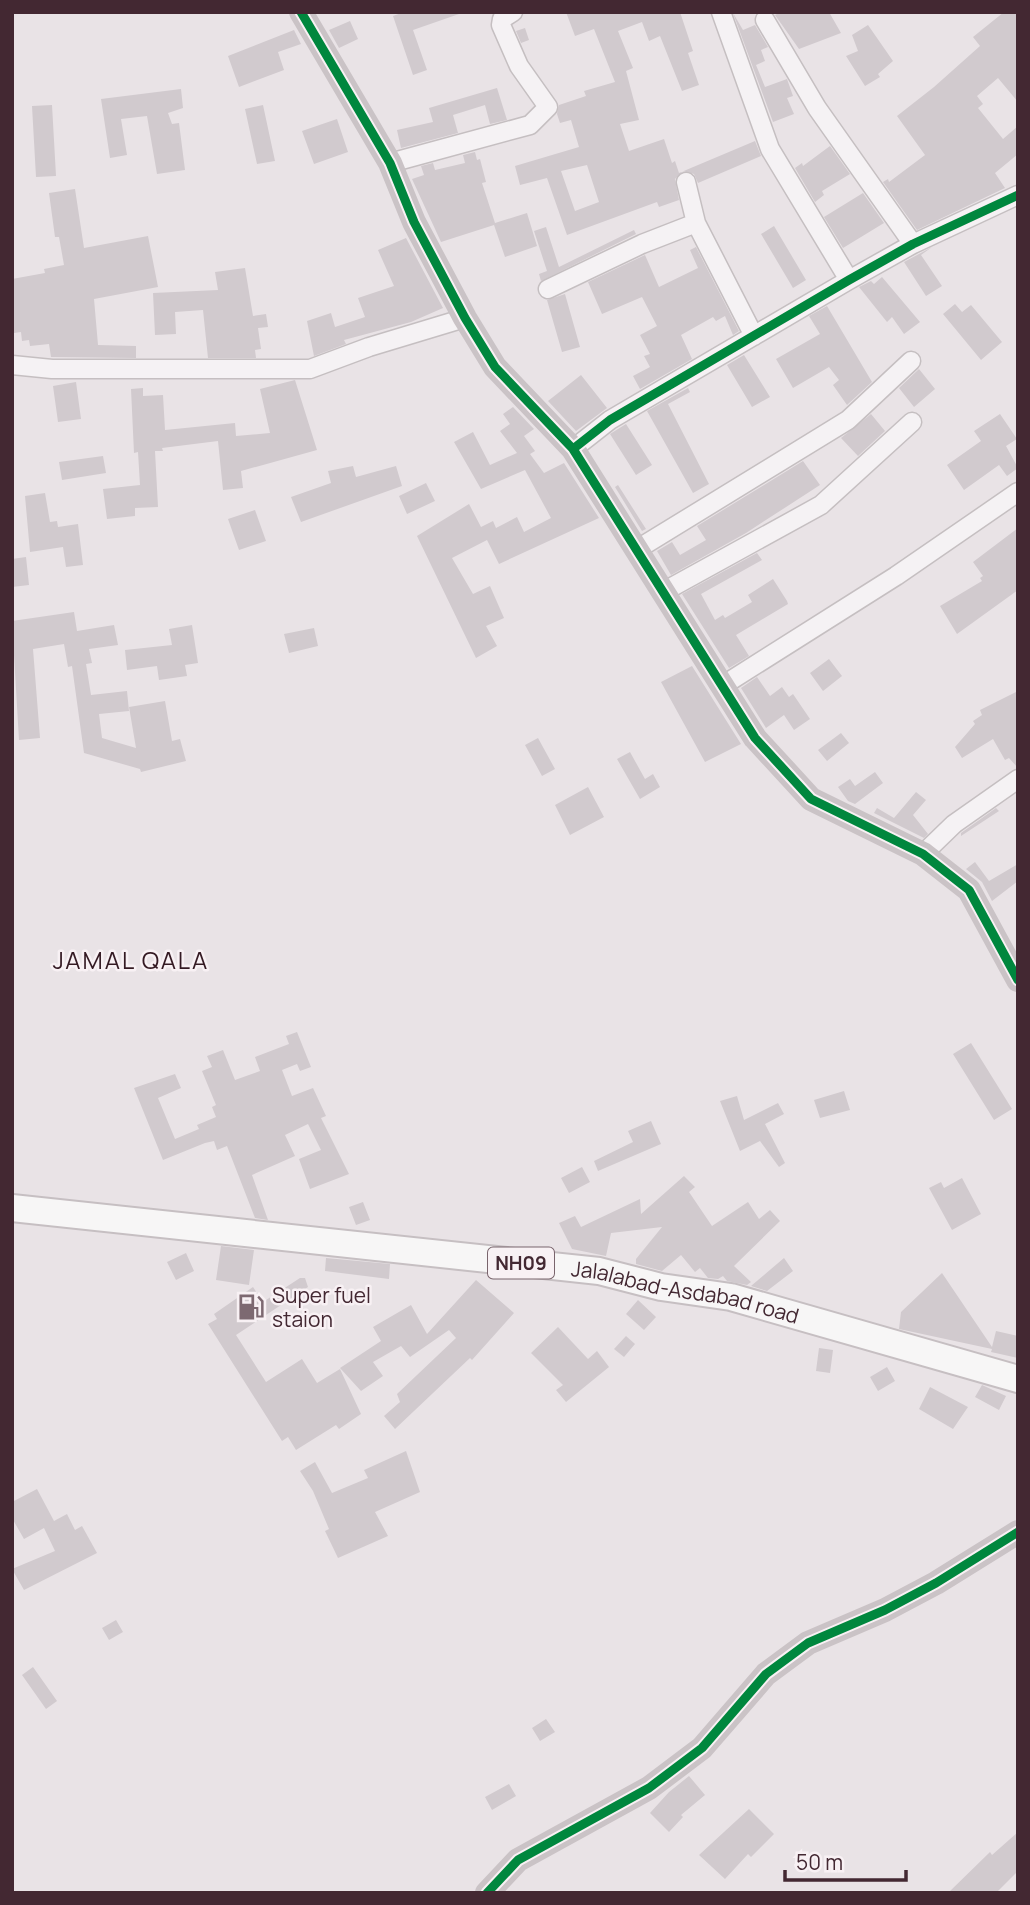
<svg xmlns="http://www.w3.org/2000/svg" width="1030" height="1905" font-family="Manrope,sans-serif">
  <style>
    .building { fill: #d1cace; fill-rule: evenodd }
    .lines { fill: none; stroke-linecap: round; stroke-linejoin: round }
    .street-casing { stroke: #c5bfc1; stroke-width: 21 }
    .primary-casing { stroke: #c6bfc2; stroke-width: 30 }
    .street { stroke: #f5f2f4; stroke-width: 18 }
    .secondary { stroke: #cac3c6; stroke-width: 24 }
    .primary { stroke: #f7f6f6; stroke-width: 26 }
    .cycleway-casing { stroke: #f8f1f4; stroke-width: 13 }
    .cycleway { stroke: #00873e; stroke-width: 9 }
    .labels { text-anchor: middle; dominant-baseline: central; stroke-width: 5; stroke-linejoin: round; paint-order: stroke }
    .shield { fill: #f8f1f4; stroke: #79646c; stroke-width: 2 }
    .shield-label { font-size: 19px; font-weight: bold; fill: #432832 }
    .street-label { font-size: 21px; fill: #432832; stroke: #f8f1f4 }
    .poi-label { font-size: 21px; fill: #432832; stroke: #f8f1f4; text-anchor: start }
    .quarter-label { font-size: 24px; letter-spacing: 2px; fill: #341a23; stroke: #f8f1f4 }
  </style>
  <rect width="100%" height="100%" fill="#e9e3e6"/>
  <path class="building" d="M404,12l55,2 -46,16 14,40 -14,5 -20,-59z
    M566,12h114l13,39 -5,2 11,32 -17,6 -22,-55 -11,5 -7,-19 -24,9 15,37 -7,3 13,49 -19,4 9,27 35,-12 8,24 3,-2 4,12 76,-32 6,15 -63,27 -4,-9 -11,-3 -8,8 4,21 -20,7 -2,-5 -90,33 -20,-57 -27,7 -5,-19 64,-19 -8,-27 -11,3 -3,-9 2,-9 27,-9 -2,-5 31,-9 -21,-53 -19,7zM587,165l12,37 -24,9 -14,-40z
    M781,12h48l12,21 -42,16 -24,-34z
    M1004,12h14v90l-20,-24 -21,18 6,8 -5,4 25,31 15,-13v28l-23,19 10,15 -88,42 -34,-48 5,-3 1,3 36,-27 -28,-39 37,-29 46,-41 -7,-9z
    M733,13l10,17 12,-5 13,22 -7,3 4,11 -9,4 9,22 22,-8 6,17 -6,2 7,16 -21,8z
    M350,21l8,18 -19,9 -10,-18z
    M868,25l25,36 -15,13 2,3 -15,9 -19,-30 12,-5 -6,-16z
    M525,28l4,12 -8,3 -5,-12z
    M294,30l7,14 -23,8 6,18 -45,17 -11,-31z
    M497,88l10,32 -17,4 -5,-19 -32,10 5,18 -57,15 -4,-18 36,-8 -4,-14z
    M181,89l2,19 -15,5 4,11 7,-1 6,47 -28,4 -10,-58 -26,3 6,36 -17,3 -9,-59z
    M52,105l4,71 -20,1 -4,-71z
    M263,105l12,56 -18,3 -12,-55z
    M337,119l11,33 -34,12 -12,-33z
    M830,146l20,28 -28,17 2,4 -9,7 -20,-34 7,-5 1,3z
    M475,152l2,8 3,-1 6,23 -4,1 13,40 32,-10 10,33 -32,11 -11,-32 -53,17 -29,-63 12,-4 -3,-9 12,-3 2,7 30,-7 -2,-8z
    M75,189l9,59 64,-12 10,51 -64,12 4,46 38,1v12l-85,-1 -2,-13 -19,2 -1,-6 -7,1 -1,-9 -7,1 -2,-54 33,-6 -1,-4 20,-4 -5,-28h-4l-6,-44z
    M863,193l21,30 -41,25 -19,-31z
    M774,226l32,54 -13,8 -32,-54z
    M546,227l13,40 75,-37 2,4 -95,47 -2,-7 8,-3 -13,-40z
    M406,238l37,70 -32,14 -67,18 2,4 -32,12 -7,-35 24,-8 4,14 30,-10 -7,-19 36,-12 -16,-36z
    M696,247l43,84 -6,4 -8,-19 -9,5 -3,-4 -32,18 11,24 -52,30 -7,-13 17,-9 -6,-11 6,-2 -10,-19 17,-9 -15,-29 -40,17 -14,-32 57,-27 14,32 39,-19 -8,-18z
    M932,247l-11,8 21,31 -16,10 -22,-34z
    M245,268l8,48 13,-2 2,13 -10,1 3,21 -6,1 1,8h-48l-5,-48 -28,2 1,22 -21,1 -2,-42 65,-3 -3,-18z
    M882,277l38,45 -16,12 -12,-17 -5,5 -28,-35 12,-6 3,3z
    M565,294l15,53 -18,5 -15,-52z
    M955,304l7,8 9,-7 31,37 -21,18 -38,-46z
    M827,306l45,76 -25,23 -14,-20 6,-5 -10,-13 -36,21 -17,-29 44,-25 -11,-18z
    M744,355l26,42 -18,10 -25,-42z
    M919,369l16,20 -21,18 -15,-19z
    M581,375l26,33 -31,23 -28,-30z
    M295,380l22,70 -76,21 2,17 -20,2 -5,-49 -56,7 1,3h-8l3,56 -23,1v8l-28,3 -4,-30 37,-4 -2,-33 -4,1 -3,-64 12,-1v8l20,-1 2,35 70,-7 1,13 34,-3 -10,-44z
    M76,382l5,37 -23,3 -5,-36z
    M688,388l2,4 -22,12 41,80 -16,9 -46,-82z
    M513,407l21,22 -10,7 11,15 -5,3 14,19 20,-10 35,55 -100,46 -12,-24 -35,18 21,36 17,-8 14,32 -18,8 11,20 -21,12 -59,-122 52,-32 12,23 12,-6 3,7 21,-11 7,15 27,-14 -26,-48 -44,19 -27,-47 19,-10 17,33 27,-12 -17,-22 10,-7 -7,-10z
    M871,414l14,17 -27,25 -17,-18z
    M1000,414l17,25 -11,7 12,22 -11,8 -8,-11 -35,25 -17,-25 34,-24 -7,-10z
    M626,424l26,41 -16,10 -26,-41z
    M103,456l3,17 -44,7 -3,-18z
    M803,461l17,24 -74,48 -75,42 -14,-24 15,-9 8,13 26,-15 -9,-14z
    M353,466l3,11 40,-11 6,20 -101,36 -10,-25 40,-14 -3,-12z
    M426,483l9,18 -28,13 -8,-18z
    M618,485l28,44 -4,2 -27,-44z
    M45,493l5,29 7,-1 1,6 20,-3 5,41 -17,2 -3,-20 -33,5 -5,-56z
    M255,510l11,31 -27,9 -11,-31z
    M1018,528v62l-61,44 -17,-28 42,-25 -2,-3 3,-2 -10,-14z
    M757,553l5,7 -61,34 14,26 8,-5 2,3 27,-16 -4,-7 25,-16 14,22 1,3 -52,31 13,21 -20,12 -47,-74z
    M26,557l3,28 -17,2v-28z
    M74,612l3,19 37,-6 4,20 -29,4 3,14 -6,1 5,31 36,-4 2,20 -30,3 3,24 34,10 -7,-41 36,-6 7,40 8,-2 6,22 -45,11 -1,-3 -56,-16 -12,-87 -4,1 -4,-23 -31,5 7,89 -21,2 -7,-119z
    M192,625l6,38 -13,2 2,11 -28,4 -2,-14 -30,4 -2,-20 47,-5 -3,-16z
    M314,628l4,18 -29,7 -5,-19z
    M829,659l13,17 -19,15 -13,-18z
    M692,666l49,78 -36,18 -44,-80z
    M757,677l13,19 12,-9 7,10 4,-3 17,25 -16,11 -10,-15 -18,13 -25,-40z
    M1018,691v77l-9,-10 -4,2 -12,-21 -31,19 -7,-11 20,-23 -2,-3 9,-6 -2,-5z
    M841,733l8,10 -22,18 -9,-11z
    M538,738l17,31 -13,7 -17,-31z
    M630,752l15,27 8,-5 7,13 -20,12 -23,-40z
    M875,772l8,11 -28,21 -7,-3 -10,-14 12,-8 5,7z
    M588,787l16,30 -34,18 -15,-30z
    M916,792l10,8 -13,15 15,19 -4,4 -50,-25 3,-5 17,10z
    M996,808l3,3 -38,25v-3z
    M975,862l14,19 29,-17v17l-26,20 -10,-19 -16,-13z
    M297,1032l14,35 -11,4 -3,-7 -15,6 10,26 21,-8 13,28 -5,2 28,56 -39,15 -11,-30 22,-9 -13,-26 -23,11 10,21 -43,19 16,45 -13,-2 -28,-72 -10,4 -3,-9 -9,2 -42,17 -29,-72 41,-14 6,14 -23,10 17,41 24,-10 -2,-4 19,-8 -4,-10 4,-2 -14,-34 10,-4 -5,-11 16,-6 12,30 25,-9 -5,-14 34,-13 -3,-8z
    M971,1043l41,66 -18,11 -41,-66z
    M844,1091l6,19 -30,8 -6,-18z
    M737,1096l7,24 34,-17 6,11 -19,10 20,39 -6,4 -19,-26 -20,10 -20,-50z
    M651,1121l10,23 -63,27 -4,-10 39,-19 -5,-11z
    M582,1167l8,15 -21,11 -8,-15z
    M684,1176l11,11 -6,5 23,34 36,-24 11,17 11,-9 10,11 -46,45 17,16 -4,3 -20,-4 -4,-5 -5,3 -10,-1 -8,-10 -5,4 -14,-17 -19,16 -26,-7v-5l26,-32 -51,6 -5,23 -34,-7 -13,-26 16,-7 6,11 59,-28 1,15z
    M962,1178l19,36 -29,16 -23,-42 12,-6 3,6z
    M363,1202l7,18 -14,5 -7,-18z
    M221,1246l33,4 -5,35 -33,-5z
    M186,1253l8,18 -18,9 -9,-18z
    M326,1258l64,6 -1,15 -64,-8z
    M784,1258l9,13 -26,20 -16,-5z
    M942,1273l50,74 4,-16 22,5v22l-27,-6 1,-3 -93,-20 2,-17z
    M300,1278h5l3,9 -72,48 30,47 36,-23 15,24 23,-14 21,45 -22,15 -3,-4 -40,25 -8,-13 -6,4 -74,-117 9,-5 -3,-5 39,-27 10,15z
    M476,1280l38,33 -42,47 -2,-2 -75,71 -11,-13 16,-14 -3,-8 59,-56 -7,-8 -39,27 -9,-11 -28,16 10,14 -22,15 -21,-23 41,-27 -8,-14 38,-22 16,29z
    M638,1300l18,17 -12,13 -18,-16z
    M558,1327l30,32 9,-8 12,16 -43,35 -10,-12 7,-5 -32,-32z
    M626,1336l9,8 -11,13 -10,-8z
    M819,1348l14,2 -3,23 -14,-2z
    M887,1367l8,14 -17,10 -8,-14z
    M982,1385l24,11 -7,14 -24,-13z
    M930,1387l38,20 -15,22 -34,-20z
    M406,1451l14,41 -45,20 13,24 -50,22 -13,-27 4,-2 -16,-38 -13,-20 15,-9 17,31 36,-15 -4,-8z
    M37,1489l17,32 13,-7 8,16 7,-4 15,27 -73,37 -12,-21 43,-18 -11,-23 -20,11 -12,-21v-16z
    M116,1620l7,12 -14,8 -7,-12z
    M33,1667l24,34 -11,8 -24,-34z
    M546,1719l9,13 -15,9 -8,-13z
    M689,1776l16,19 -24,20 2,2 -14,15 -19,-19 19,-21z
    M509,1784l7,12 -24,14 -7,-13z
    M749,1809l25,25 -23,23 -3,-3 -23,25 -26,-24z
    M1018,1832v39l-22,22h-48l42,-41 2,3z"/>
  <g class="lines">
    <g class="street-casing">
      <path id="street" d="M721,12l49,137 79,131
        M765,20l52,88 96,136
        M390,163l140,-38 18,-18 -29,-41 -18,-41 1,-6 11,-7
        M686,182l10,41 58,113
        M548,289l94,-45 54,-21
        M12,365l40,4h258l59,-22 96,-29
        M573,449l37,-29 239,-140 64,-36 105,-49
        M636,550l212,-130 63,-59
        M663,592l158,-87 91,-83
        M722,686l174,-110 122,-84
        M923,854l31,-30 64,-45"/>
    </g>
    <g class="primary-casing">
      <g id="primary">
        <path id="s1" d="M12,1208l587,63 62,16 70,10 287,82"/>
      </g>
    </g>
    <use href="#street" class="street"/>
    <path class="secondary" d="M301,12l89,151 24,59 51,96 30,49 78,82 182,289 56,61 112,55 46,36 49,90
      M487,1893l31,-33 131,-72 53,-40 64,-74 42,-31 77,-33 51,-27 82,-51"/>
    <use href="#primary" class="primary"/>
    <g class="cycleway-casing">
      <path id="cycleway" d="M301,12l89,151 24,59 51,96 30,49 78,82 182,289 56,61 112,55 46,36 49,90
        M573,449l37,-29 239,-140 64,-36 105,-49
        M487,1893l31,-33 131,-72 53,-40 64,-74 42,-31 77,-33 51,-27 82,-51"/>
    </g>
    <use href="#cycleway" class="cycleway"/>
  </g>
  <defs>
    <g id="fuel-bare" transform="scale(2.1)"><path d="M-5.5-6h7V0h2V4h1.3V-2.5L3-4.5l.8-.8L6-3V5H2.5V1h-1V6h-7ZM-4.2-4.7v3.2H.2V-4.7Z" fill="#7d6971" stroke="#f8f1f4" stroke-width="2.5" paint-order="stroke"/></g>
  </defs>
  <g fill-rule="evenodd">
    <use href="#fuel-bare" x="251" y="1307"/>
  </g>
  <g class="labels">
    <rect class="shield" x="488" y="1247.5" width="66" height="31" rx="5"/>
    <g class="shield-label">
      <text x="521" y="1263">NH09</text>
    </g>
    <g class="street-label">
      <text stroke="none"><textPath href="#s1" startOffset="679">Jalalabad-Asdabad road</textPath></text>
    </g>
    <g class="poi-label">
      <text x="272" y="1295">Super fuel<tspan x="272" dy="24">staion</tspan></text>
    </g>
    <g class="quarter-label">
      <text x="131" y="959">JAMAL QALA</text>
    </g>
  </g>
  <rect width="1030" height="1905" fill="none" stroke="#432832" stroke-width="28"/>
  <path d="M785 1870v10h121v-10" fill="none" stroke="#432832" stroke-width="3.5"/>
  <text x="796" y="1870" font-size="21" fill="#432832" stroke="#f8f1f4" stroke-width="5" paint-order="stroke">50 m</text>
</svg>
